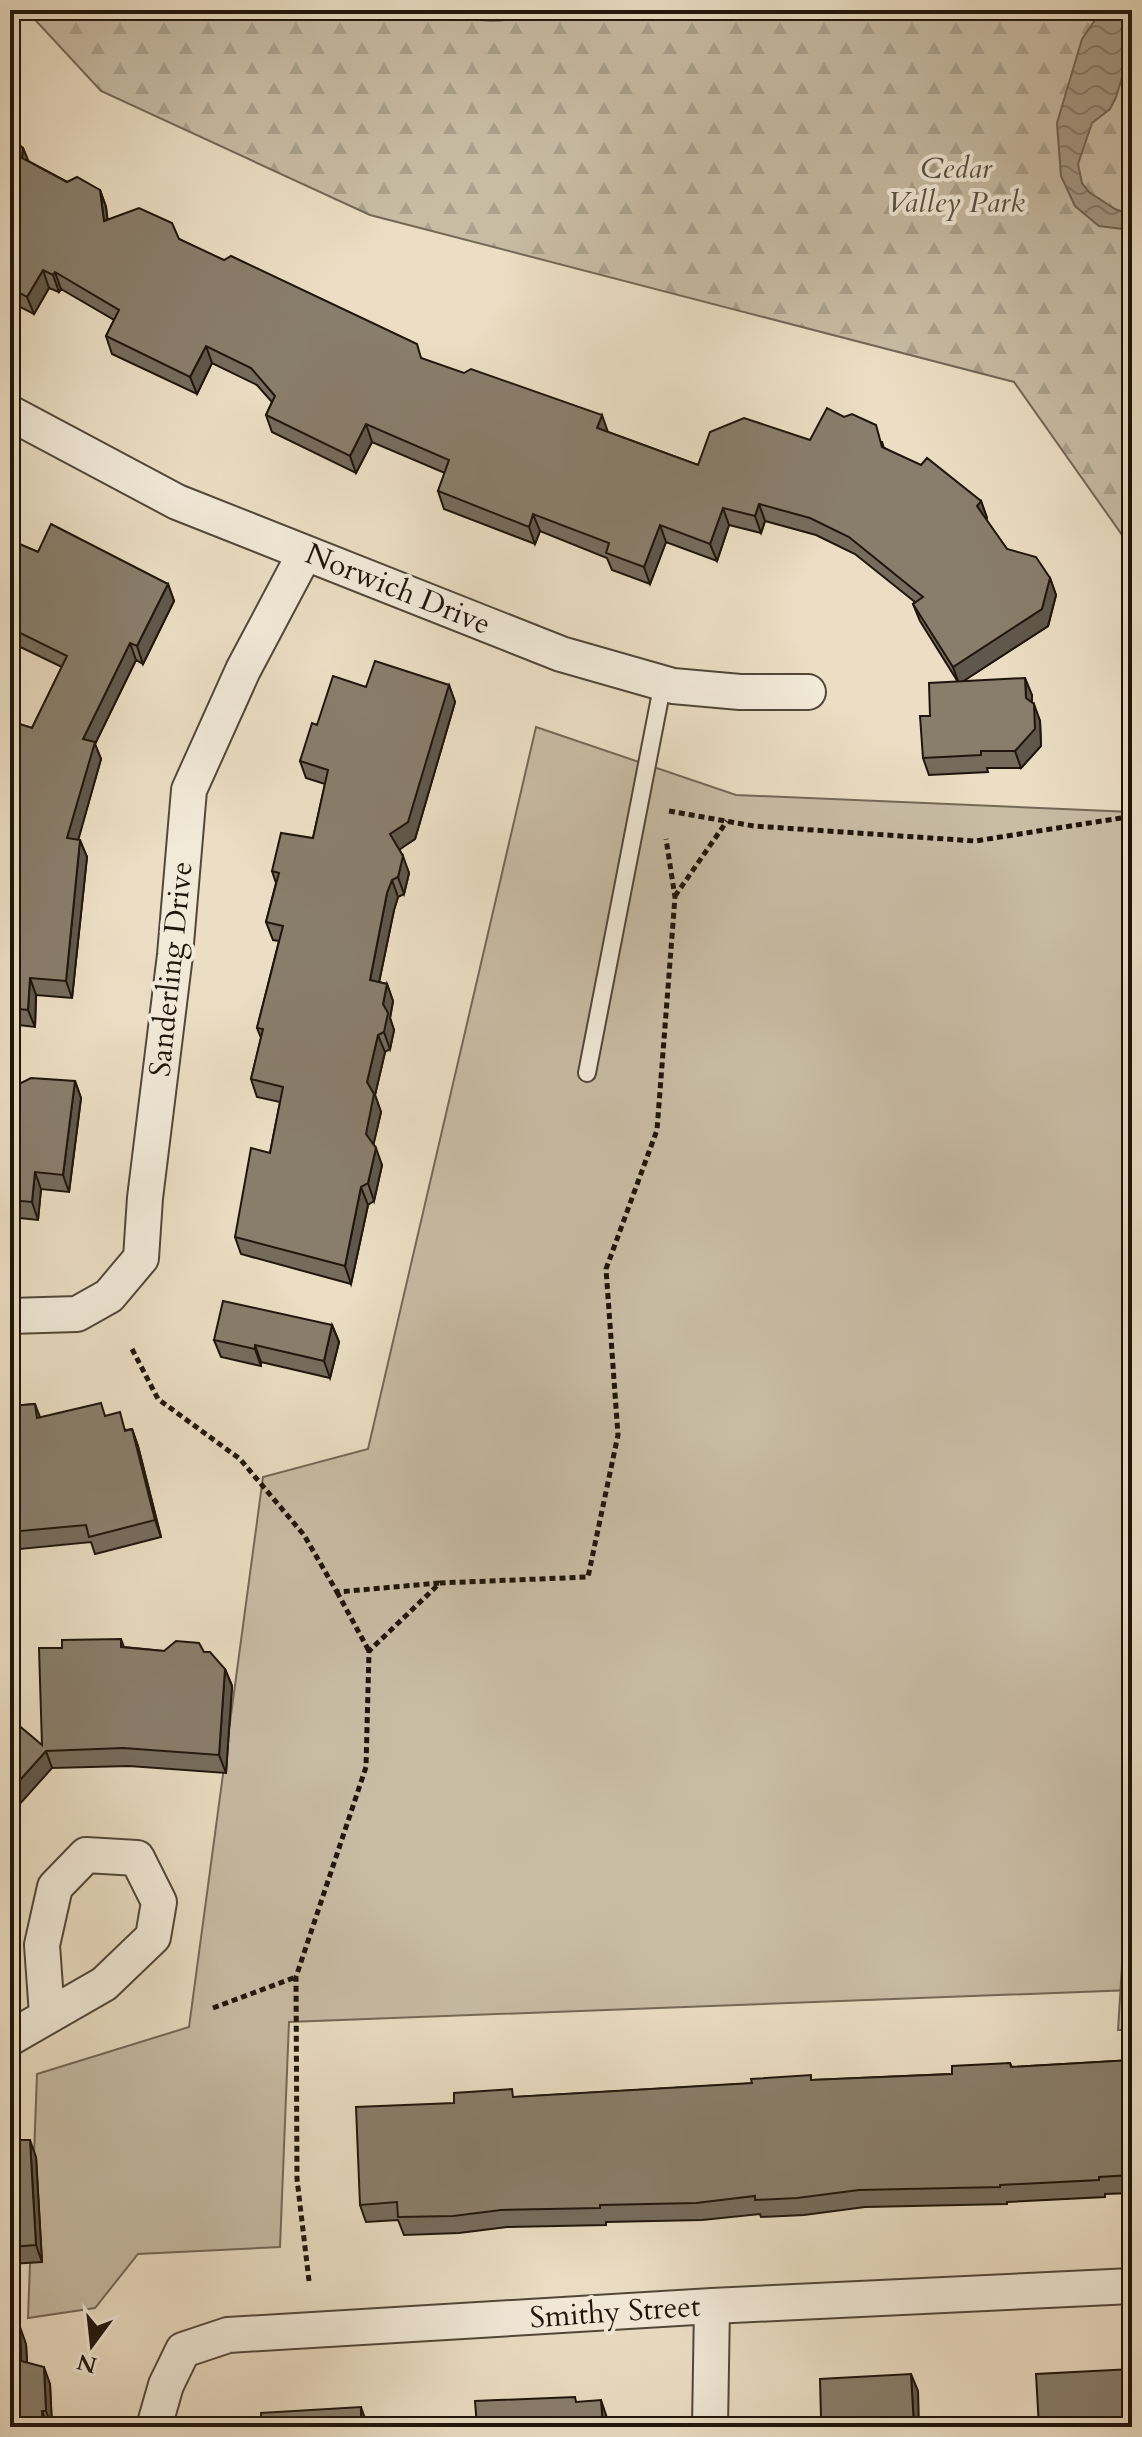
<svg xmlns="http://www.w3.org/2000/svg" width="1142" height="2437" font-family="Cardo,serif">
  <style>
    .green { fill: #c8bca5; stroke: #746858; stroke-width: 2 }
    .forest { fill: url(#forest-firs); stroke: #746858; stroke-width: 2 }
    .water { fill: url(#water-waves); stroke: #706555; stroke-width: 2 }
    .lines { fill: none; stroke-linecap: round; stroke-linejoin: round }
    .lane-casing { stroke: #52473a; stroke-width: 20 }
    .street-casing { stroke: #52473a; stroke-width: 38 }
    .path { stroke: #1f150c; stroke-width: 5; stroke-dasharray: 6 4; stroke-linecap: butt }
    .lane { stroke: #f2ead9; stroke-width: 16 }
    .street { stroke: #f2ead9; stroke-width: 34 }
    .wall { fill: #766c5d; stroke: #1f150c; stroke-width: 2 }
    .shaded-wall { fill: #60584c; stroke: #1f150c; stroke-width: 2 }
    .building { fill: #897e6c; stroke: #1f150c; stroke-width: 2 }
    .labels { text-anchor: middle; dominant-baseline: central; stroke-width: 8; stroke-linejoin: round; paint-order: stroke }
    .park-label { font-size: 30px; font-style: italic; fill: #5a4f42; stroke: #f2ead9 }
    .street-label { font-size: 30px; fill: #1f150c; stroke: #f2ead9 }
  </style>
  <defs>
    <pattern id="forest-firs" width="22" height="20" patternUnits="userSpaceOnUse" patternTransform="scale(2)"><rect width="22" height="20" fill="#c8bca5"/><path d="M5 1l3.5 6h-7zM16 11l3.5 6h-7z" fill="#aba18d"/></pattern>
    <pattern id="water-waves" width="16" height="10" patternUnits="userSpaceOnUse" patternTransform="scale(2)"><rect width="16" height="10" fill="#a69a85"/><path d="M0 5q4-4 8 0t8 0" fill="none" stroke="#877c6b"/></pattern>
  </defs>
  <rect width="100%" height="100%" fill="#ebdec4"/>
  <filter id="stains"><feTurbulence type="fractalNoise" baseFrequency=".0025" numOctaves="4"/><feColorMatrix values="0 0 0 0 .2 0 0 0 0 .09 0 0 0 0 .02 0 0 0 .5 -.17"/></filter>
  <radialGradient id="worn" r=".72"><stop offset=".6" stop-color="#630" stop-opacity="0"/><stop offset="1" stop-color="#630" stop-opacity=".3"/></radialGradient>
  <path class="green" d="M536,727l200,68 396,17v1178l-843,32 -9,225 -142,7 -43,54 -67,10 9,-244 152,-47 74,-550 105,-28z"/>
  <path class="forest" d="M26,10h1106v539l-118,-167 -644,-167 -269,-124z
    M1132,1805v225h-14z"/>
  <path class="water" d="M454,10h63l-3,8c-19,5 -44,4 -60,-8z
    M1102,10h30v36l-16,51 -6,12 -18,14 -14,41 4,19 7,9 26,17 17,6v15l-33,-4 -24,-20 -14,-30 -4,-53 25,-84z"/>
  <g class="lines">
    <g class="lane-casing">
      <path id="lane" d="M587,1073l76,-391"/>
    </g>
    <g class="street-casing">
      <path id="street" d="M10,413l167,89 384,152 112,32 67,6h68
        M10,1316l67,-2 32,-18 32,-38 4,-60 30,-243 14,-165 54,-120 62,-117
        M10,2038l94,-54 49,-47 6,-35 -22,-44 -51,-3 -31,32 -13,58 5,70
        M154,2427l12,-42 17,-35 45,-15 484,-29 420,-20
        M710,2427l2,-121"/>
    </g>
    <path class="path" d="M669,811l85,15 221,15 146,-23 11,-5
      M675,896l52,-75
      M132,1349l26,50 82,60 64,76 33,57 102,-9
      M337,1592l32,59
      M213,2008l83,-31
      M309,2281l-12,-102 -1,-202 70,-210 3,-116 71,-68 148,-6 30,-142 -12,-166 51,-139 18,-233 -9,-58"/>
    <use href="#lane" class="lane"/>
    <use href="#street" class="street"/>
  </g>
  <path class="wall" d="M10,138l13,10 5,13 39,21 33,8 6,17 1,13 72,19 244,120 185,73 90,33 112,-25 72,2 2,6 97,53 6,17 -1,2 21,29 43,29 6,17 -8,31 -85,55 69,14v7l8,19 1,25 -20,22h-34l1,4 -59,3 -6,-17 7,-42 28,-34 -38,-61 -7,-17 2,-2 -60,-48 -39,-19 -51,-14 -4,12 -32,-8 -12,36 -51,-19 -16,42 -38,-14 -5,-12 -67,-27 -5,13 -91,-35 -6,-18 7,-18 -73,-31 -16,31 -84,-41 -6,-17 6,-13 -15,-17 -45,-22 -15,31 -85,-40 -6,-18 8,-16 -53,-31 -2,3 -10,-4 -15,26 -24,-12z
    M10,540l28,12 130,32 6,17 -31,63 -7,-4 -41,84 6,15 -23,80 9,18 -15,141 -36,-3 -1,32 -25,-3v-303l22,7 30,-61 -52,-25z
    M449,685l6,17 -40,137 -16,10 10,24 -5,21 -6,3 -4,13 -15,72 8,2 6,17 -3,17 4,12 -4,19 -5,3 -10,43 6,17 -8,33 9,20 -8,36 -6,4 -17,79 -110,-30 -6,-17 35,-84 10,-51 -23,-5 -6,-18 10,-41 -4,-10 22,-87 -6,-1 -7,-18 10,-39 -4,-12 41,-33 12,-54 -19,-6 -6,-17 17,-36 49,-38z
    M75,1081l6,17 -12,94 -28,-3 -3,31 -28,-3v-131z
    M332,1325l7,17 -9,36 -69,-16v4l-40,-9 -7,-17z
    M35,1404l5,13 66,-1 20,14 6,-1 6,17 23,91 -66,17 -4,-12 -81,8v-144z
    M121,1639l3,8 40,4 40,1 21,17 7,17 -6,87 -97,-7 -77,2 -10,-23 20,-97z
    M1132,2060v133l-27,1v3l-98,5v2l-142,3 -61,8 -43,2 -1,-3 -58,6 -96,2v3l-99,2 -48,6 -55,2 -6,-15 -32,2 -6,-17 94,-102 61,-6 298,-17 139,-6 58,-11 2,4z
    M10,2140l26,17 6,105 -32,2z
    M26,2344l1,19 23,21 2,43h-42z"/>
  <path class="shaded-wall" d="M23,148l7,17 -8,-7z
    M100,190l6,17 4,31 -6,-17z
    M43,270l6,18 -15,26 -7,-17z
    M55,272l6,17 -2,3 -6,-17z
    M206,346l6,17 -15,31 -7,-17z
    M602,415l6,17 -11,-4z
    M366,424l6,18 -16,31 -6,-17z
    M981,501l6,17 -4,6 -6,-18z
    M759,504l6,17 -4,12 -6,-17z
    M723,508l6,17 -12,36 -7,-17z
    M533,514l7,17 -5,13 -6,-17z
    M660,525l6,17 -16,42 -6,-17z
    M1050,578l6,17 -8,31 -89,58 -6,-17z
    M168,584l6,17 -31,63 -6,-18z
    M130,643l6,17 -41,84 6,15 -27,96 -7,-17 16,-99z
    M1025,678l7,17v20l-6,-17z
    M449,685l6,17 -40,137 -19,13 -6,-18z
    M1034,704l6,17 1,25 -20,22 -6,-17z
    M80,840l7,17 -15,141 -6,-17z
    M403,856l6,17 -5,21 -6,-17z
    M392,880l6,17 -4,13 -18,87 -6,-17 17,-87z
    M30,978l6,17 -1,32 -7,-17z
    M387,984l6,17 -3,17 4,12 -4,19 -6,-17 -1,-28z
    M378,1035l7,17 -10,43 6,17 -9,39 -6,-17 1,-52z
    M75,1081l6,17 -12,94 -6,-17z
    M376,1148l6,17 -8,36 -6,-18z
    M35,1172l6,17 -3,31 -6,-18z
    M361,1187l7,18 -17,79 -6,-18z
    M332,1325l7,17 -9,36 -6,-17z
    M255,1345l6,17v4l-6,-17z
    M132,1429l6,17 23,91 -6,-17z
    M225,1669l7,17 -6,87 -7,-18z
    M46,1751l6,17 -42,47v-24z
    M30,2140l6,17 6,105 -6,-17z
    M20,2327l6,17 2,34 -7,-17z
    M44,2367l6,17 2,43 -6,-16z
    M911,2374l7,17 1,36h-5z
    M601,2400l6,18 1,9h-5z
    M361,2407l6,17v3h-6z
    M42,2411l6,16h-5z"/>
  <path class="building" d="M10,138l13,10 -1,10 45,24 10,-5 23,13 4,31 35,-13 33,15 7,16 45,21 7,-4 186,88 4,14 43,15 7,-4 131,46 -5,13 101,37 12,-33 34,-14 66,22 17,-32 17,9 8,-3 24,11 6,22 39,18 6,-7 54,43 -4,5 30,43 29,8 14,21 -8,31 -89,58 -40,-63 10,-7 -74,-60 -39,-19 -51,-14 -4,12 -32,-8 -13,36 -50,-19 -16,42 -38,-14 3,-10 -76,-29 -4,13 -91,-36 11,-31 -83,-36 -16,32 -84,-41 9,-19 -24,-28 -45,-22 -16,31 -84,-41 13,-26 -64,-38 -2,3 -10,-5 -16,27 -17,-9z
    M51,524l117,60 -31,62 -7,-3 -47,96 12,3 -28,96 13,2 -14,141 -36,-3 -2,32 -18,-2v-287l22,7 35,-72 -57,-28v-88l28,12z
    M375,661l74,24 -41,137 -18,12 13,22 -5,21 -6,3 -5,13 -17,87 17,4 -4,20 5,9 -4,19 -6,3 -11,47 7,12 -8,40 10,14 -8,35 -7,4 -16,79 -110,-29 16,-89 19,5 13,-66 -32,-8 12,-50 -6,-1 26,-102 -17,-4 13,-49 -7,-2 9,-38 32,5 15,-68 -28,-9 12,-38 5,2 16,-49 33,11z
    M1025,678l1,20 8,6 1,25 -20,22h-34v4l-58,3 -3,-42h10l-1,-33z
    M31,1078l44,3 -12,94 -28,-3 -3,30 -22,-2v-114h5z
    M223,1301l109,24 -8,36 -69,-16v4l-41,-9z
    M101,1403l4,13 15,-4 5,19 7,-2 23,91 -66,17 -3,-12 -76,7v-126l25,-2 2,14z
    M121,1639v8l43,4 12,-10 23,2 5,9h6l15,17 -6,86 -96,-7 -77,3 -36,40v-73l32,27 -3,-97h23v-8z
    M1132,2060v115l-33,2v3l-99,5v2l-141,3 -62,8 -42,2v-4l-59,7 -96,2v3l-99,2 -48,6 -55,1 -1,-15 -37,3 -4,-98 98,-4v-10l58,-4 1,8 239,-14 -1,-4 60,-4v5l141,-6v-8l58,-3 1,4z
    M10,2140h20l6,105 -26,2z
    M20,2327l1,34 23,6 2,44h-4l1,16h-33v-99z
    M1132,2369v58h-93l-3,-53z
    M911,2374l3,53h-115v-9l22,-1 -1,-38z
    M575,2397l1,5 25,-2 2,27h-126l-2,-26z
    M361,2407v20h-125v-8l25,-2v-4z"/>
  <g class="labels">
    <g class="park-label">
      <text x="956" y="168">Cedar<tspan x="956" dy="34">Valley Park</tspan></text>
    </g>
    <g class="street-label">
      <text transform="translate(398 589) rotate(22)">Norwich Drive</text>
      <text transform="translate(171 969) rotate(-84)">Sanderling Drive</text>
      <text transform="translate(615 2312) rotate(-4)">Smithy Street</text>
    </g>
  </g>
  <rect width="1142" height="2437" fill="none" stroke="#ebdec4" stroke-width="40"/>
  <rect x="12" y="12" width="1118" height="2413" fill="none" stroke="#1f150c" stroke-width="4"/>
  <rect x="20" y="20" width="1102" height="2397" fill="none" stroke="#1f150c" stroke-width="2"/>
  <g transform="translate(92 2345) rotate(195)" stroke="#f2ead9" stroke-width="6" paint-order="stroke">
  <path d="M0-6L14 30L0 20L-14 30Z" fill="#1f150c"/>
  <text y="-12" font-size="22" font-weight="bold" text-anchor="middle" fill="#1f150c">N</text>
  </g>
  <rect width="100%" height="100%" filter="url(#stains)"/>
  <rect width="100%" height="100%" fill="url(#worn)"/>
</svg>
